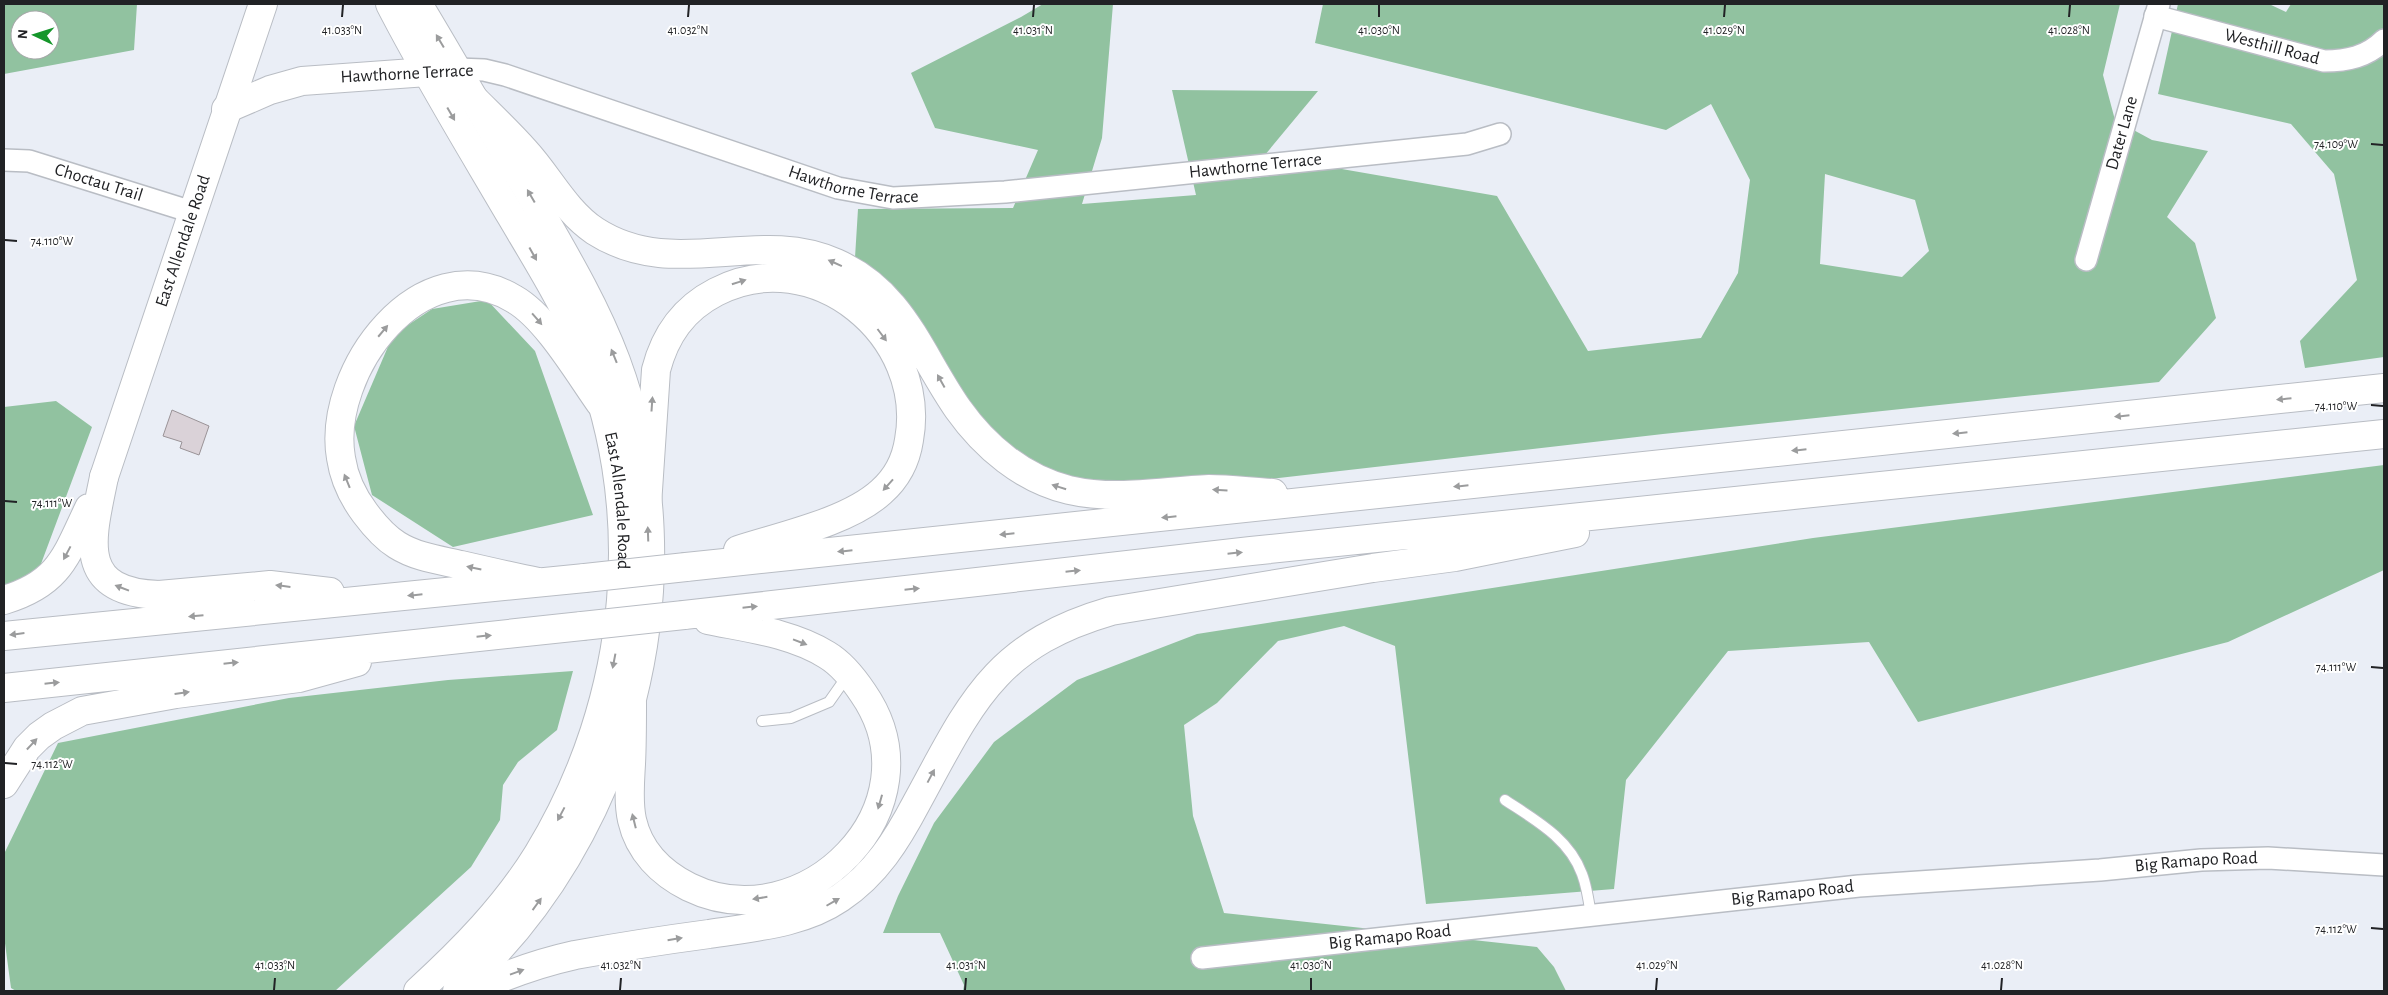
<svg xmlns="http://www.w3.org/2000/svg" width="2388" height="995" font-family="'Alegreya Sans',sans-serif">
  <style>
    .forest { fill: #91c2a0; fill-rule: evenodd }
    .building { fill: #dad2d8; stroke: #9a9397 }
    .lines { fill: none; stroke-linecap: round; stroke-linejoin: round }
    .service-casing { stroke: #b9bdc4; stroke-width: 12 }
    .minor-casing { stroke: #b9bdc4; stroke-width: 24 }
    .secondary-casing { stroke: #b9bdc4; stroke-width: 30 }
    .trunk-casing { stroke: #b9bdc4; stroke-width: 30 }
    .service { stroke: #fff; stroke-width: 10 }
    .minor { stroke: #fff; stroke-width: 21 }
    .secondary { stroke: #fff; stroke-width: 28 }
    .trunk { stroke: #fff; stroke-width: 28 }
    .trunk-bridge-casing { stroke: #b9bdc4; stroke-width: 30; stroke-linecap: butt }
    .trunk-bridge { stroke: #fff; stroke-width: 28 }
    .oneway { fill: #9b9c9d }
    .ticks { fill: none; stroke: #212225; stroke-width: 2 }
    .labels { text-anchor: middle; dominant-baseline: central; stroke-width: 4; stroke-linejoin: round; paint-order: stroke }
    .street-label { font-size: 18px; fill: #212225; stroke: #fff }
    .ticks-label { font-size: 12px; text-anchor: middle; fill: #212225; stroke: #fff; stroke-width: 4; stroke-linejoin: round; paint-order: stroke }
  </style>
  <rect width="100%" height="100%" fill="#eaeef6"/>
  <path class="forest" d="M4,4h133l-3,46 -130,24zM20,20h30v30h-30z
    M1043,4h70l-11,134 -20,66 114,-9 -24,-105 146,1 -73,88 91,-11 161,28 91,155 113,-13 37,-65 12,-93 -39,-76 -45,26 -351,-87 8,-39h797l-17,71 12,45 37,20 56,11 -41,66 28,26 21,75 -57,64 -496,52 -489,56 -154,-14 -166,-202 4,-65 155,-1 25,-58 -103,-22 -24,-55 110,-56zM1825,174l90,26 14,51 -27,26 -82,-13z
    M2178,4h91l17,8 5,-8h93v353l-79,11 -5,-27 57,-61 -23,-106 -43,-50 -133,-30z
    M487,300l48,51 58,164 -140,32 -81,-52 -18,-69 39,-91 39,-26z
    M56,401l36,26 -60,161 -28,3v-184z
    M2384,465v105l-156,72 -310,80 -49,-80 -141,9 -102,129 -12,109 -188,15 -31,-258 -51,-20 -66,15 -61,62 -33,22 9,91 31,97 313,34 17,20 12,24h-603l1,-6 -24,-52h-57l15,-37 36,-73 60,-81 83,-62 120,-46 616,-96z
    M573,671l-16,59 -39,32 -15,23 -3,35 -29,47 -136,124h-319l-5,-3 -7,-52v-82l54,-111 231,-45 159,-18z"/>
  <path class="building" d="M172,410l37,16 -10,29 -19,-7 2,-6 -19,-6z"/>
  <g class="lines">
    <g class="service-casing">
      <path id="service" d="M762,721l29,-3 38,-16 19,-27
        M1505,800c30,20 64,38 77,74 5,13 7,28 9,42"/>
    </g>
    <g class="minor-casing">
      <g id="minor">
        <path id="s1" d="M2155,16l169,45c23,0 43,-4 60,-21"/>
        <path id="s2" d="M457,69l27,1 21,5 333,113 55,10 112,-6 462,-48 33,-10"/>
        <path id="s3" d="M4,160l25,1 163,51"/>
        <path id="s4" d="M2086,260l73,-256"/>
        <path id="s5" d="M1202,958l657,-72 241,-16 101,-10 67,-2 116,7"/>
      </g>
    </g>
    <g class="secondary-casing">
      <g id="secondary">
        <path id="s6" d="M390,4c37,72 80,142 121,212 23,39 48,79 67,121 74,167 54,363 -40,517 -32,52 -75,96 -120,137"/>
        <path d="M418,4c37,61 72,124 109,185 32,56 66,111 89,172 81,219 14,475 -159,630"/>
        <path d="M226,109l44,-19 32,-9 139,-10"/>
        <path id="s7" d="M104,477l159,-473"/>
      </g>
    </g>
    <g class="trunk-casing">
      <path id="trunk" d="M474,99c17,17 35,34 51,52 24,26 40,60 70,80 79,51 162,-4 241,32 67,30 83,90 122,146 27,38 65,70 111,81 48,11 92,1 140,-1 21,0 43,3 64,4
        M104,477c-12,60 -30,115 55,118l111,-10 60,7
        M647,505l9,-135c9,-35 27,-61 60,-78 98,-51 212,44 193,148 -3,20 -12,38 -28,52 -33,30 -100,44 -143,58
        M686,567l1698,-179
        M538,582c-25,-5 -51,-11 -77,-17 -22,-5 -45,-8 -64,-20 -13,-8 -23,-20 -32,-32 -12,-16 -21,-35 -24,-55 -15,-86 80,-215 173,-159 32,18 64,73 86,104
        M4,600c56,-17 62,-44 85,-92
        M684,615l567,-64 1133,-117
        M4,636l581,-58
        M4,688l578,-62
        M632,703c0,20 0,41 -1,61 -1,18 -3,38 1,56 7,31 29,53 57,67 114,56 253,-80 174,-194 -10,-15 -21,-29 -36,-38 -35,-22 -80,-27 -119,-35
        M4,784l23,-36 12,-12 14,-10 29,-15 94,-17 123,-16 58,-16
        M472,991c33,-16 67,-28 103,-36 44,-8 89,-15 134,-21 44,-7 93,-10 131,-36 36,-24 57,-58 77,-96 54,-99 77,-157 194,-191l262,-43 82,-11 120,-24"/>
    </g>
    <use href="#service" class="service"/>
    <use href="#minor" class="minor"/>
    <use href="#secondary" class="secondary"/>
    <use href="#trunk" class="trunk"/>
    <g class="trunk-bridge-casing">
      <path id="trunk-bridge" d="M585,578l101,-11
        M582,626l102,-11"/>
    </g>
    <use href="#trunk-bridge" class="trunk-bridge"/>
  </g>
  <defs><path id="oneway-solid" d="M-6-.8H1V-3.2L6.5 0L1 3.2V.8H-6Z" transform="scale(1.25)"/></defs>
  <g class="oneway">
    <use href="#oneway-solid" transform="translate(440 41) rotate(-121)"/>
    <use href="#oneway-solid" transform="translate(451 114) rotate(60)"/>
    <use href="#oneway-solid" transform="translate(531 196) rotate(-120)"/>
    <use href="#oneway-solid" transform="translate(533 254) rotate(61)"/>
    <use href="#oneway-solid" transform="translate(835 263) rotate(-156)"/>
    <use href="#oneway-solid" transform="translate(739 282) rotate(-18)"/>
    <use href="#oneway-solid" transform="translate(537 319) rotate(49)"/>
    <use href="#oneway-solid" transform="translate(383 331) rotate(-50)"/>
    <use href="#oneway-solid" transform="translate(882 335) rotate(53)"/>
    <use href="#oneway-solid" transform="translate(614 356) rotate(-112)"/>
    <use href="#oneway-solid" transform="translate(941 381) rotate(-119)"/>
    <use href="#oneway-solid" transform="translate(2284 399) rotate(174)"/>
    <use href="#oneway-solid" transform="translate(652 404) rotate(-86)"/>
    <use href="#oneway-solid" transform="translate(2122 416) rotate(174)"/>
    <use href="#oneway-solid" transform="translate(1960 433) rotate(174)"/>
    <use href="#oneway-solid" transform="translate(1799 450) rotate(174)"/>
    <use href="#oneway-solid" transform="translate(347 481) rotate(-112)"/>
    <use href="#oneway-solid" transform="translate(888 485) rotate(132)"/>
    <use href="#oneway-solid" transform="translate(1461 486) rotate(174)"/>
    <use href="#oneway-solid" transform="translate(1059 487) rotate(-162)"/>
    <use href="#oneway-solid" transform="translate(1220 490) rotate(-177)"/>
    <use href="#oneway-solid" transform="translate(1169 517) rotate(174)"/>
    <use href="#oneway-solid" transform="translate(648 534) rotate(-92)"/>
    <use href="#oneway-solid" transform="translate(1007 534) rotate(174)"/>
    <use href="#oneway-solid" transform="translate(845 551) rotate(174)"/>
    <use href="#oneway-solid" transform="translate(67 553) rotate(118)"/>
    <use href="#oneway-solid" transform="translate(1235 553) rotate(-6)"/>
    <use href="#oneway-solid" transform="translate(474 568) rotate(-168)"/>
    <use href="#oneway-solid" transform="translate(1073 571) rotate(-6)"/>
    <use href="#oneway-solid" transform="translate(283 586) rotate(-173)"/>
    <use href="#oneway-solid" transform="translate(122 588) rotate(-159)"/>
    <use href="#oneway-solid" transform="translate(912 589) rotate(-6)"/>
    <use href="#oneway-solid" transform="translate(415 595) rotate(174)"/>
    <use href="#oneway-solid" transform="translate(750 607) rotate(-6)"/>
    <use href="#oneway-solid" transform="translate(196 616) rotate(175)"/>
    <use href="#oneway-solid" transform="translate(17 634) rotate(173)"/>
    <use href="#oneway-solid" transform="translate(484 636) rotate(-6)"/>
    <use href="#oneway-solid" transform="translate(800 642) rotate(21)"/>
    <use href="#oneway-solid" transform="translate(614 661) rotate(101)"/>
    <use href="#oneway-solid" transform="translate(231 663) rotate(-6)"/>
    <use href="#oneway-solid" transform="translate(52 683) rotate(-6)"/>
    <use href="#oneway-solid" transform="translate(182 693) rotate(-8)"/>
    <use href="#oneway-solid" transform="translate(32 744) rotate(-47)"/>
    <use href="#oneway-solid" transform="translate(931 776) rotate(-62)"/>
    <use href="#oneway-solid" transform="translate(880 802) rotate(106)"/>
    <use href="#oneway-solid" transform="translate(561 814) rotate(118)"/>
    <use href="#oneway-solid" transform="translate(634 821) rotate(-104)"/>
    <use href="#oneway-solid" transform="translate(760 898) rotate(171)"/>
    <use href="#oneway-solid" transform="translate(833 902) rotate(-30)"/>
    <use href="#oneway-solid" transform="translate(537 904) rotate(-54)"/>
    <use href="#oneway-solid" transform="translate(675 939) rotate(-9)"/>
    <use href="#oneway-solid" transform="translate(517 972) rotate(-20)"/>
  </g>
  <path class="ticks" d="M342,17l1,-12M688,17l1,-12M1033,17l1,-12M1379,17v-12M1724,17l1,-12M2069,17l1,-12M2371,144l12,1M5,240l12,1M2371,405l12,1M5,501l12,1M2371,667l12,1M5,763l12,1M2371,928l12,1M274,990l1,-12M620,990l1,-12M965,990l1,-12M1311,990v-12M1656,990l1,-12M2001,990l1,-12"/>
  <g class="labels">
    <g class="street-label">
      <text stroke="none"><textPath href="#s1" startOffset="121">Westhill Road</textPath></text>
      <text transform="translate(407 74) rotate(-3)">Hawthorne Terrace</text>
      <text stroke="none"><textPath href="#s4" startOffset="132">Dater Lane</textPath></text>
      <text stroke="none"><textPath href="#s2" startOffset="820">Hawthorne Terrace</textPath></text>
      <text stroke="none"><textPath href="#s3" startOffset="98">Choctau Trail</textPath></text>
      <text stroke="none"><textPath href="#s2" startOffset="415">Hawthorne Terrace</textPath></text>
      <text stroke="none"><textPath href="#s7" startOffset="249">East Allendale Road</textPath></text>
      <text stroke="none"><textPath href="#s6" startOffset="552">East Allendale Road</textPath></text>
      <text stroke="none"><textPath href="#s5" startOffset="999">Big Ramapo Road</textPath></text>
      <text stroke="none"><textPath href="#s5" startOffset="594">Big Ramapo Road</textPath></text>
      <text stroke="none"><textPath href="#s5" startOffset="189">Big Ramapo Road</textPath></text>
    </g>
  </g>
  <g class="ticks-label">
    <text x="342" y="34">41.033°N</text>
    <text x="688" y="34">41.032°N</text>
    <text x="1033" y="34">41.031°N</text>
    <text x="1379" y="34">41.030°N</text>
    <text x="1724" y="34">41.029°N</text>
    <text x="2069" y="34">41.028°N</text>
    <text x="2336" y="148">74.109°W</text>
    <text x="52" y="245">74.110°W</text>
    <text x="2336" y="410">74.110°W</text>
    <text x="52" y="507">74.111°W</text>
    <text x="2336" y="671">74.111°W</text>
    <text x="52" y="768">74.112°W</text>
    <text x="2336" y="933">74.112°W</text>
    <text x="275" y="969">41.033°N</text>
    <text x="621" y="969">41.032°N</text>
    <text x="966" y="969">41.031°N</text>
    <text x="1311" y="969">41.030°N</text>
    <text x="1657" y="969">41.029°N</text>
    <text x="2002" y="969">41.028°N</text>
  </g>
  <rect width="2388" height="995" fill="none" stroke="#212225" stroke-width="10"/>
  <g transform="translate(35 35) rotate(274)"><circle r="24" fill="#ffffff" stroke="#a6a7a8"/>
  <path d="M0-4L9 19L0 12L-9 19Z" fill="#15962a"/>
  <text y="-8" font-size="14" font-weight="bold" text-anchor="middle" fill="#212225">N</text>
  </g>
</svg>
